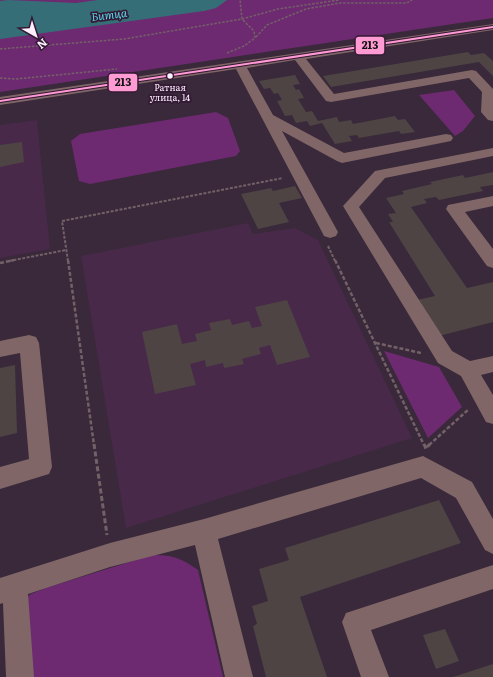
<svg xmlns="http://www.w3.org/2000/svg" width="493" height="677" font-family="Literata,serif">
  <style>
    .built { fill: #482949 }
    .green { fill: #6e2a71 }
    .water { fill: #366e77 }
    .building { fill: #4e4444 }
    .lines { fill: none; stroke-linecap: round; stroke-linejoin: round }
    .path-far3 { stroke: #736167; stroke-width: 1.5; stroke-dasharray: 2.5 1.5; stroke-linecap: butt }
    .path-far2 { stroke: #736167; stroke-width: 2; stroke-dasharray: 3 1.5; stroke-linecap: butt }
    .path-far1 { stroke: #736167; stroke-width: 2.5; stroke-dasharray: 4 2; stroke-linecap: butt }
    .path { stroke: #736167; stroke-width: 3; stroke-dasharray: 5 2.5; stroke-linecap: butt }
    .minor { fill: #806667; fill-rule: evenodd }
    .bus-1-casing { stroke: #341935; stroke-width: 4 }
    .bus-1 { stroke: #ff9ad2; stroke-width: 2 }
    .bus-dot { fill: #feeffe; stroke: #341935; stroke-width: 1.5 }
    .labels { text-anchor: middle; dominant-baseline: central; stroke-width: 3.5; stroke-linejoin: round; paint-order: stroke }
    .far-bus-label { font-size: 9px; fill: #feeffe; stroke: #341935 }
    .far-water-label { font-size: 11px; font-style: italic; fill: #58ddec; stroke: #341935 }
    .line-badge { stroke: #341935; stroke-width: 1.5 }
    .pale-badge-label { font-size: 11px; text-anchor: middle; font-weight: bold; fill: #111 }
  </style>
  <rect width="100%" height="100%" fill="#39293a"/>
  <path class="built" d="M37,120l13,129 -50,9v-133z
    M248,223l5,11 42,-6 23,12 94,198 -286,90 -45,-272z"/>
  <path class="green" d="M0,0h493v18l-493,74z
    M454,90l21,26 -12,15 -8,5 -36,-41z
    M216,112l12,6 12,33 -4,5 -146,28 -11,-3 -8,-40 9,-7z
    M384,351l55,16 23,40 -34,31z
    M152,555c21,0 29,3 46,15l25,107h-197l-3,-76 8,-7 15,-6z"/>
  <path class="water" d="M8,0l68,3 22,-3h129l-11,8 -12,3 -204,28v-38z"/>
  <path class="building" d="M468,52l3,3 13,-2 9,8v15l-14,-14 -148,25 -8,-11z
    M295,75l5,9 -7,1 3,5 3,-1 5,9 -6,1 8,13 6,-1 6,10 19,-4 2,5 12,-2 2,4 42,-8 3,4 7,-1 10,13 -14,2 -2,-3 -40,7 -2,-3 -8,1 3,5 -17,3 -13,-21 -12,3 -3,-5 -11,2 -4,-8 -7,1 -8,-15 5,-1 -4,-7 -4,1 -4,-6 -6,1 -5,-8z
    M22,142l2,20 -24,5v-22z
    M493,172v13l-13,2 3,4 -44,9 -3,-3 -12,2 3,4 -16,4 56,81 26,-6v40l-54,14 -22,-36 18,-4 -46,-74h4l-5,-8 8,-1 -10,-15 18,-4 -2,-3 30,-7 -2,-2 33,-7 2,3z
    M295,186l7,12 -23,5 10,19 -31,7 -17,-35 30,-6 2,3z
    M287,300l23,57 -33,8 -7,-20 -11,3 2,6 -19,5 2,5 -20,4 -1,-5 -17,4 -1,-7 -15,4 6,21 -41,9 -13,-62 35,-8 5,20 15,-3 -2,-7 16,-4 -2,-7 21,-4 2,6 17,-4 3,7 10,-2 -7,-19z
    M15,365l2,68 -17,4v-69z
    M439,500l22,43 -161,54 27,80h-61l-13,-51 4,-2 -5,-18 16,-5 -9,-32 30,-9 -4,-12z
    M445,629l14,32 -23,8 -13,-34z
    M493,664v13h-40z"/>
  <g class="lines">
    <path class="path-far3" d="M256,37l11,-12 39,-16 34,-6h67l5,-3
      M0,49l124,-10 118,-20 36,-10 61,-9
      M227,53l17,-7 11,-8 -1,-7 -12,-12 -2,-19
      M0,78l16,1 101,-10"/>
    <path class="path-far2" d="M328,246l7,15
      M9,261l57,-11
      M68,261l-6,-40 221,-43"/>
    <path class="path-far1" d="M68,260l26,185
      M335,260l89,185
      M0,263l14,-3
      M376,343l45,10
      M429,445l40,-36"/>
    <path class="path" d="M94,444l13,91
      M424,444l2,5
      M427,447l3,-3"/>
    <path class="minor" d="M493,24v6l-187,29 28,35 138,-24 4,1 17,18v32l-5,-1 -7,-8 1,-20 -13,-14 -138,24 -5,-1 -31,-41 -48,8 26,47 71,38 102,-19 5,1 2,3 -2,3 -5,1 -104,21 -5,-2 -55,-30 56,101 -2,4 -6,2 -6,-2 -2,-4 -86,-163 -236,36v-8z
      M493,148v8l-108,22 -26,29 93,144 18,10 23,-5v16l-12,3 12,20v29l-7,-2 -25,-46 -23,-13 -95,-157 32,-35z
      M493,196v10l-28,6 28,37v19l-6,-2 -41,-57 2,-4z
      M29,335l7,2 3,6 13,124 -3,7 -49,15v-22l29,-8 -9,-106 -20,4v-16z
      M423,456l49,26 21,37v35l-8,-4 -29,-52 -35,-20 -203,61 35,138h-28l-30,-132 -85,22 -82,27 6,83h-28l-3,-74 -3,1v-26l110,-35 94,-24z
      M493,565v24l-122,41 18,47h-28l-19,-55 4,-9z"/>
    <g class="bus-1-casing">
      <path id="bus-1" d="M0,101l493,-74"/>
    </g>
    <use href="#bus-1" class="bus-1"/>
  </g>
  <circle class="bus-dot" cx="170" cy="76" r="3.5"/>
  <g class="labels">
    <g class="far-bus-label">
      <text x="170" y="87">Ратная<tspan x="170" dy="10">улица, 14</tspan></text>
    </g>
    <g class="far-water-label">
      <text transform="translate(109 14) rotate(-7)">Битца</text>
    </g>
  </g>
  <g class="line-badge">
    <rect x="355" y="36" width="30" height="19" rx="4" fill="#ff9ad2"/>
    <rect x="108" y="73" width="30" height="19" rx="4" fill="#ff9ad2"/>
  </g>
  <g class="pale-badge-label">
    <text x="370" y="49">213</text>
    <text x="123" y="86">213</text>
  </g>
  <g transform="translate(36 36) rotate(141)" stroke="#341935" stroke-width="3" paint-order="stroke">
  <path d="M0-3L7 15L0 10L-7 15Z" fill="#feeffe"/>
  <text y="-6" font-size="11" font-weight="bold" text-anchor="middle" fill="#feeffe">N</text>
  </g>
</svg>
